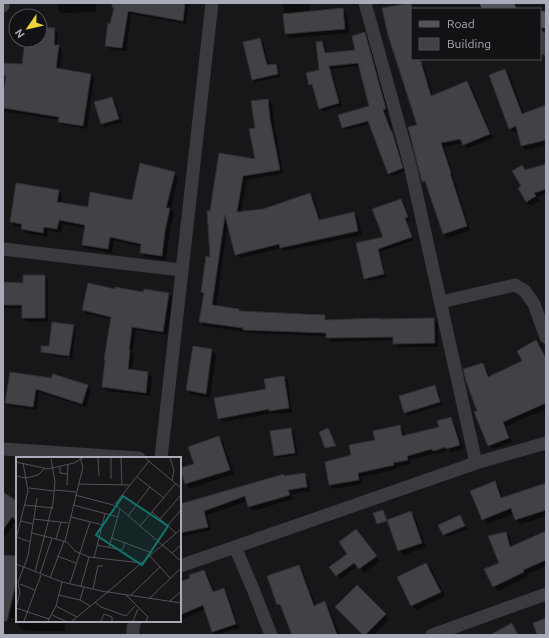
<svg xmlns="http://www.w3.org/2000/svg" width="549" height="638" font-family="Ubuntu,sans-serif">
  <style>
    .shadow { fill: #0007 }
    .building { fill: #414146; stroke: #313135 }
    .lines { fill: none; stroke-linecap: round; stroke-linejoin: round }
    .minor { stroke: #3a3a3f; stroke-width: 13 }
    .major { stroke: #54545c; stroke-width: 16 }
    .inset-road { fill: none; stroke: #515259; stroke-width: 1 }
    .view { fill: #0f766e; fill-opacity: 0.15; stroke: #0f766e; stroke-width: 2 }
    .inset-edge { fill: none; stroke: #a9abb8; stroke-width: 2 }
  </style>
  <rect width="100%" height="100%" fill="#171719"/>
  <path class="shadow" d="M58,3h39l-2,10 -6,-1 -27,1 -3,-2z
    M116,3h73l-3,21 -55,-10 -5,37 -16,-2 -4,-3z
    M283,3h27l-1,10 33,-4 5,5 2,19 -58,5 -5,-4z
    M411,4l4,5h-3v50h8l1,5 3,2 9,30 34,-14 4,4 22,52 -25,10 -5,-5 -19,4 10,30h-1l17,53 -22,8 -4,-4 -17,-48 -4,-4 -5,-56 -29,-92z
    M40,28l14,1 4,4 -1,13 5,4 -2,20 30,4 4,4 -7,51 -24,-4 -4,-3 1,-2 -57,-9v-14l20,-32 6,-25h11z
    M364,33l4,3 21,76 -3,1 8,21 1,1 10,36 -13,5 -3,-3 -19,-49 -24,6 -3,-3 28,-20 -11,-41 -29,3 11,37 -19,5 -3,-3 -7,-21 -3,-3 11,-13 1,-29 3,3 2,9 30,-3z
    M260,39l3,3 6,24 7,-1 2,3 2,9 -24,5 -3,-2 -9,-37z
    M505,70l4,4 15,40 22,-8v39l-20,5 -4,-5 -4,-14 -4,1 -4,-4z
    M112,98l3,3 7,21 -17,5 -3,-3 -6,-21z
    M268,100l4,4 2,19 9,50 -36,7 -6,33 22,-4 47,-15 4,4 7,22 33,-7 4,5 4,17 -77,16 -3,-3 -42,10 -4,-4 -8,-31 -12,84 23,3 2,2 83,4 5,4v1l105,-2 4,4v24h-40l-4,-4v-3l-63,2 -4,-4v-2l-79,-3 -2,-1 -41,-6 -5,-4 5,-27 -3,-3 9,-34v-46l45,-52v-32z
    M546,165v29l-9,3 3,4 -9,5 -4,-4 -8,-13 4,-2 -1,-21 4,4z
    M174,173l4,4 -7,33 3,3 -5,23 -3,24 -21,-3 -4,-5 1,-5 -28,-7 -2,13 -25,-4 -4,-5 3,-16 -23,-4 -2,9 -13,-3 -1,7 -21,-4 -4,-4 1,-2 -8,-1 -4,-4 47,-31 4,4 -1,8 28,5 43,-7z
    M401,200l3,3 6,17 -3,1 7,19 -34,12 6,25 -18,4 -3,-3 -8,-34 27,-6z
    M45,276l3,4v42h-21l-4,-4v-10h-20v-25l21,1z
    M116,290l53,4 4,4 -6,37 -31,-5 -4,24 2,1 -2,16 16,2 4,4 -2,19 -43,-5 -4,-5 8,-67 -24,-5 -4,-4z
    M73,325l3,3 -4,30 -20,-2 -3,-3z
    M536,341l4,4 6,11v61l-3,-7 -37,16 6,16 -19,7 -4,-4 -11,-34 5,-47 3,4 4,9 33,-16z
    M193,347l19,3 4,5 -6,43 -19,-4 -4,-4z
    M10,373l78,13 3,4 -5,17 -47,-15 -2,18 -27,-4 -4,-4z
    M284,377l4,4 4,31 -18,2 -1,-1 -50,9 -4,-4 48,-29z
    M435,386l3,3 4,16 -34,10 -3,-2z
    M450,418l4,4 10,27 -13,4 -2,-3 -11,4 -2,-1 -26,7 1,4 -15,3 1,2 -36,8 1,7 -28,5 -4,-4 22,-29 47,-30 4,4 2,7 35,-10z
    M291,429l3,3 4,23 -21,3 -2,-3z
    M329,431l7,16 -9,2 -1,-2z
    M219,438l4,4 11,32 -44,14 -4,-4 -5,-15 14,-4z
    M304,474l4,4 2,13 -19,3 2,5 -40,12 -4,-4 -1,-6 -41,14 4,15 -31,7v-32l105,-28z
    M494,482l5,5 4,11 43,-14v32l-25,8 -5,-4 -2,-7 -27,11 -4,-5z
    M3,493l14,10v18l-1,-1 -13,20z
    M383,511l4,10 24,-9 4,5 11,30 -22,8 -5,-4 -10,-30 -10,3 -1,-1z
    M459,516l3,3 5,10 -20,8 -3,-3z
    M546,532v34l-19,8 1,2 -30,15 -4,-4 6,-24 6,-30 4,4 2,10z
    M360,534l20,27 -16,12 -6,-7 -17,13 -4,-4z
    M3,555l14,2v62l-14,-3z
    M426,564l5,4 14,28 -28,14 -5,-4 -14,-29z
    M299,566l4,5 13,35 8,-3 5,4 11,28h-47l-11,-26 -4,-5z
    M204,571l3,3 7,18 9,-3 4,4 12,35 -23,7 -4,-3 -7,-23 -25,11v-37z
    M357,587l32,32 -15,16h-10z
    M20,621h45v10h-32l-10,-1 -4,-4z"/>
  <path class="building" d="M112,3h73l-2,18 -55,-10 -6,37 -17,-2 3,-23 2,1 4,-16 -2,-1z
    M409,3h2l1,5v51h8l11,37 36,-15 23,53 -27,11 -3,-6 -19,4 10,30h-1l17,53 -24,8 -18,-53 -3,1 -14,-55 9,-2 -29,-90 -6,-27z
    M343,8l2,21 -60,5 -2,-20z
    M40,27l15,1 -1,17h5l-3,23 35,6 -8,52 -25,-4 1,-5 -56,-9v-13l3,-19 -3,-1v-12l19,1 3,-23 3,1v-2h12z
    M365,32l21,77 -3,1 8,21h1l11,37 -15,6 -20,-53 -26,7 -4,-13 31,-9 -11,-43 -29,3 10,37 -20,6 -7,-25 -3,1 -3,-12 13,-3 -3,-28 6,-1 3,12 30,-3 -3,-14z
    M260,38l7,27 9,-1 2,10 -26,6 -9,-38z
    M505,69l17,45 24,-9v35l-25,6 -5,-20 -7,3 -20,-54z
    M112,97l7,22 -18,5 -7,-22z
    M268,99l2,20 10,51 -37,6 -6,36 26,-3 47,-16 9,27 35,-8 4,19 -78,17 -1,-4 -44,11 -10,-40 -13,90 27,4v2l86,4v5l55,-2v1l54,-1 1,25 -42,1v-7l-67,1v-5l-83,-3v-2l-44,-6 5,-29 -3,-1 5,-36 4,1 -3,-46h3l9,-58 36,6 -6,-30 6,-1 -4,-27z
    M140,163l35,9 -9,36h4l-5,23 -3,25 -22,-3 1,-9 -31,-7 -2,12 -26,-4 3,-20 -26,-5 -2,9 -13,-2 -1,6 -22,-4 1,-5 -12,-2 6,-39 43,7 -2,12 31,5 2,-15 42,8z
    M546,164v25l-12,4 2,3 -10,6 -8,-14 3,-2 -9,-15 10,-6 3,5z
    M401,199l7,18 -3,1 7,19 -34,12 6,25 -20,5 -8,-36 27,-6 -11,-28z
    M23,275h22v43h-23v-13h-19v-23l20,1z
    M88,283l27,6v-2l28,5 1,-3 25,4 -6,39 -31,-5 -3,23h1l-2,19 20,3 -2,21 -44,-6 3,-27 -1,-1 7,-42 -29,-7z
    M52,322l22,3 -5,31 -28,-4v-6h8z
    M536,340l10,18v45l-43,19 6,16 -21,8 -14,-34 3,-1 -11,-30 -3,-12 20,-6 5,14 34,-16 -5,-10z
    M193,346l19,3 -6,45 -20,-4z
    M10,372l41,6 2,-4 35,11 -6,19 -46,-15 -3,18 -28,-4z
    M284,376l5,32 -20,3v-2l-51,10 -4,-21 52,-9 -2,-10z
    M435,385l5,17 -36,11 -5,-17z
    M451,417l9,28 -14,4v-2l-13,4 -1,-2 -25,7 1,4 -15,3 1,2 -36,8 1,7 -30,5 -4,-23 26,-7 -2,-10 26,-5 -2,-9 27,-6 2,11 37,-9 -2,-6z
    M291,428l4,25 -21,3 -4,-25z
    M328,428l8,18 -11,2 -6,-16z
    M219,436l11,34 -45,14 -5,-16 14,-4 -6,-17z
    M305,473l2,14 -19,3 2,5 -42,12 -3,-11 -41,15 4,16 -28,6v-29l104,-30v2z
    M495,481l6,17 45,-15v27l-31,10 -4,-12 -29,12 -12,-29z
    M3,492l14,9v20l-5,-4 -9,13z
    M383,510l4,11 -10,3 -4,-11z
    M411,511l11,32 -24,8 -11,-31z
    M460,515l5,11 -22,9 -5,-10z
    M356,529l21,27 -18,13 -5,-6 -18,13 -7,-9 18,-13 -8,-12z
    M546,531v29l-23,10 1,2 -31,15 -9,-18 15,-6 -11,-27 18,-4 4,15z
    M3,555l14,1v22l-10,43h-4z
    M426,563l15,29 -30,14 -14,-29z
    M299,565l15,41 11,-5 12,34h-45l-12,-31 -3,1 -10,-29z
    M204,570l9,22 11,-4 12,36 -24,8 -9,-27 -23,10v-33l10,-4 -1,-3z
    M357,585l29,29 -21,21h-2l-28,-28z
    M546,618v17h-9l-4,-12z
    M512,623l6,12h-28z"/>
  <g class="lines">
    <path class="minor" d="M365,3l45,162 66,298
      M3,6v-3
      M540,37l6,12
      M3,249l178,21
      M441,302l74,-17 10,6 9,13 12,33
      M3,449l136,9
      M161,458l51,-455
      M235,547l18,42 18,46
      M180,566l296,-103 70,-20
      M133,635v-7l2,-7
      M432,635l114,-41"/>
    <path class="major" d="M488,3l20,6
      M540,19l6,1"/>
  </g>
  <g transform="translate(16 457)">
    <rect width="165" height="165" fill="#171719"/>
    <path class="inset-road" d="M82,1l1,18M95,1v21M105,1l1,27M129,1l36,30M154,1l4,12 -2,10M0,5l32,7 26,-6 9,-5M44,10v6l7,1M0,19l10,2 12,-3 7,-7M121,20l27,21M62,27l51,1M51,28l1,-20M13,31l25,3M39,33l21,2M59,38l42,11 64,55M99,47l34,-43M9,48l28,3M57,48l45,12M136,55l24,21M112,59l22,-29M55,60l32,8M18,62l34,4M144,62l21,-24M5,64l12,3M124,69l36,-43M151,69l14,-16M16,76l35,9 8,9 14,6 53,6M1,80l13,5M96,81l40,15M0,82l12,-48 -5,-28M40,82l5,-17M49,84l18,-74 -3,-9M81,88l25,5 3,-7M93,90l11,-38M156,96l9,-8M41,99l19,7M134,99l20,22M78,101l11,-44M0,107l46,18 44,10M19,115l18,-69 2,-21 -4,-23M24,117l12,-36M34,121l14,-37M54,126l20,-61M4,127l15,6M65,129l8,-29M77,132l5,-23h5M93,134l72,-62M92,135l73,11M43,138l21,5 10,6M110,138l22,22 -2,4M115,138l29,-28M133,142l32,-31M64,143l4,-13M79,145l6,5 25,9 9,-10M153,145l12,-11M40,149l21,11M0,150l4,-14 -2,-11 10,-26 9,-58M0,151l33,11M36,158l13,6M8,164l17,-46M32,164l8,-15 6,-24M56,164l37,-30 -3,1M85,164l3,-7 8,3v4M117,164l5,-12"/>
    <path class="view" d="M107,39l45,30 -26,39 -46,-30z"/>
    <rect width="165" height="165" class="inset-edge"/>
  </g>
  <rect width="549" height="638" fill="none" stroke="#a9abb8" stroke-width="8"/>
  <rect x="411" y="8" width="130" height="52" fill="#121214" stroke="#4e4f56"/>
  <rect x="419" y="21" width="20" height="6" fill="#54545c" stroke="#4e4f56"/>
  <text x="447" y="28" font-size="12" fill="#a9abb8">Road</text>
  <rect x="419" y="38" width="20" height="12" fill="#414146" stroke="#4e4f56"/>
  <text x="447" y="48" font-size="12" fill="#a9abb8">Building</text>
  <g transform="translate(28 28) rotate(236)"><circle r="19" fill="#121214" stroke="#4e4f56"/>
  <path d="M0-3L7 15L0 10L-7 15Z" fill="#efd338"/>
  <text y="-6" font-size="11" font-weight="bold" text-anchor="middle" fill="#a9abb8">N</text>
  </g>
</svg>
